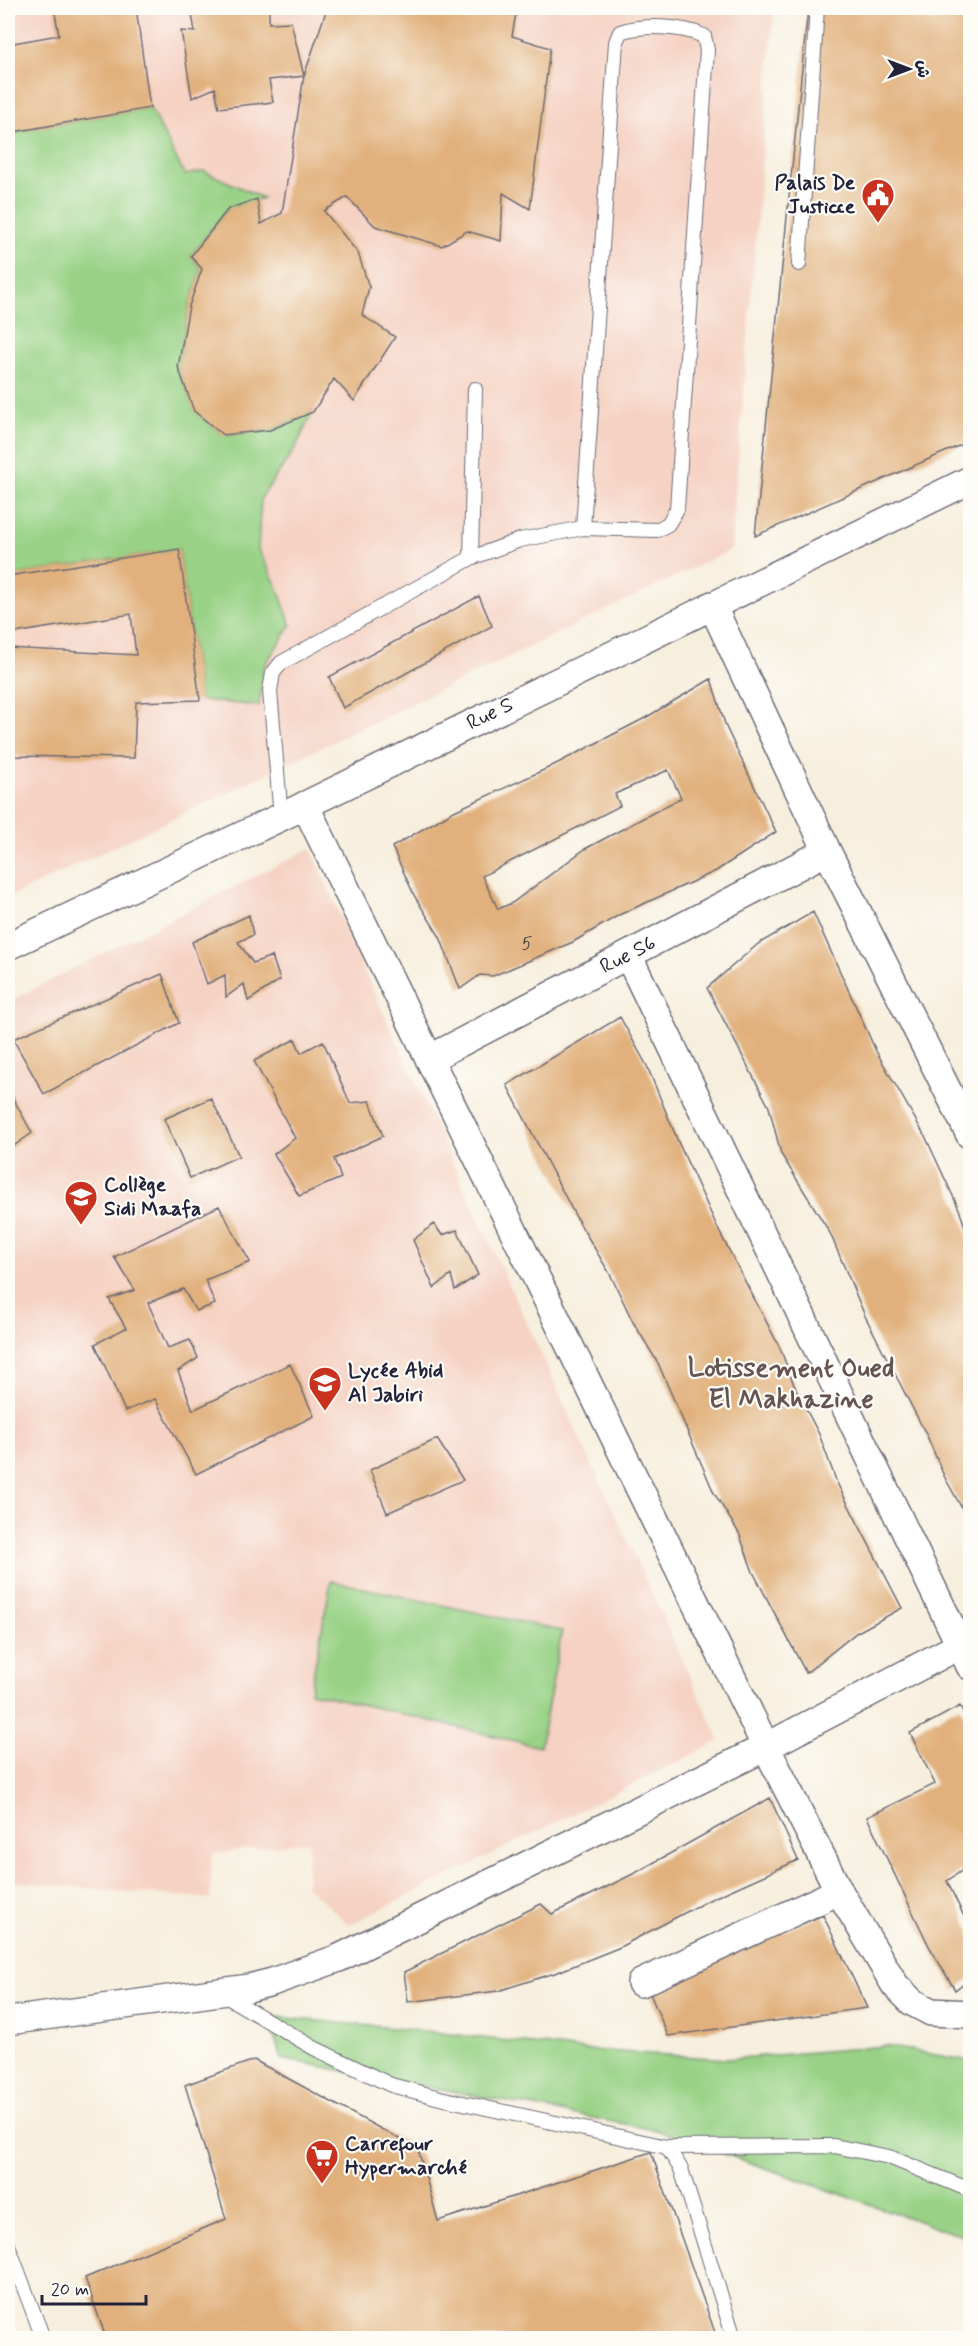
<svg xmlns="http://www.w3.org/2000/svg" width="978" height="2346" font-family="Mynerve,'Playpen Sans Arabic',sans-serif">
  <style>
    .built { fill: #f5d2c3 }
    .green { fill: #99d286; stroke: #5e7a60; stroke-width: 1.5 }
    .building { fill: #e1b07b; fill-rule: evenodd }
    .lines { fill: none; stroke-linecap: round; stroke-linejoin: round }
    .service-casing { stroke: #6d6a74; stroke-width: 16 }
    .minor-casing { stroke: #6d6a74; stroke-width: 30 }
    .service { stroke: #fff; stroke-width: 14 }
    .minor { stroke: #fff; stroke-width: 27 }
    .labels { text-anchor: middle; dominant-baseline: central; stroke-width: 4.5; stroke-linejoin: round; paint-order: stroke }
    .number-label { font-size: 18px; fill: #52464b }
    .poi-label { font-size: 21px; font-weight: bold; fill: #22223b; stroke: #fdfcf7; text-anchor: start }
    .street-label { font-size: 21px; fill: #22223b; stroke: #fdfcf7 }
    .district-label { font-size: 27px; font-weight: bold; fill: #655451; stroke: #fdfcf7 }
  </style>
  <rect width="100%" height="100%" fill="#fdfcf7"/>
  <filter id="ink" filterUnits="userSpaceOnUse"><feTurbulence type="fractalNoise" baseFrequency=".0167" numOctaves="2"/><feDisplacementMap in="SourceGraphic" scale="12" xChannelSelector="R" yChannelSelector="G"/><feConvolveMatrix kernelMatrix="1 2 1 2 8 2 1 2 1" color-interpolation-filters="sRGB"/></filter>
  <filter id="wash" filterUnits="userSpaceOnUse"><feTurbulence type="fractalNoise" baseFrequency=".008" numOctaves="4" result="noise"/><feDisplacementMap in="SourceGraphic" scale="24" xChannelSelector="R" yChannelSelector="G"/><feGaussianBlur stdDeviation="1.35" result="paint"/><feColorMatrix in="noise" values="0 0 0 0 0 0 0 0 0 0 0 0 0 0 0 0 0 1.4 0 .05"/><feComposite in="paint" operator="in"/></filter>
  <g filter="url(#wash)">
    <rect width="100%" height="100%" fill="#f7efde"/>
    <path class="built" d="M8,8h766l-43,542 -723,348z
      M311,848l54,125 355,768 -371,184 -43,-39 3,-45 -97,13 -2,45 -202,-18v-879z"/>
    <path class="green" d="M150,108l35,67 19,-4 59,27 -35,11 -37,47 11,13 -13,37 -11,61 16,43 29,25 47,-5 43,-18 -19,38 -33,48 -3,51 18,35 15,41 -27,41 -5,40 -59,-6 -21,-151 -171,27v-443z
      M331,1581l231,50 -22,116 -230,-55z
      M266,2016l159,15 150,18 152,10 159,-13 84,15v178l-314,-109 -374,-71z"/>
    <g id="blocks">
      <path class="building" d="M54,8h82l14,100 -142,25v-89l51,-9z
        M191,8h78v15l22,-1 13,54 -35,4 4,22 -54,6 -4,-20 -23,10 -11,-67 14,1z
        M327,8h190l-5,28 38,12 -20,161 -27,-16 -2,48 -34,-10 -25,15 -67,-20 -28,-29 -23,14 34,42 11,34 -7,28 33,22 -41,64 -20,-22 -21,33 -43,18 -47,5 -29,-24 -16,-44 11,-61 13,-37 -11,-13 37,-47 29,-10 4,25 21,-11 22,-137z
        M808,8h162v433l-215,95z
        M179,549l21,151 -64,2 -2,56 -126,-2v-108l128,7 -5,-41 -123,20v-58z
        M479,596l13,30 -149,82 -14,-31z
        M711,679l15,48 50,105 -60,39 -97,44 -46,27 -80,34 -13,-1 -20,14 -20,-52 -25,-40 -23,-50 60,-35 96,-44 97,-50zM668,770l13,28 -96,51 -73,54 -14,6 -16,-33 138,-70 -5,-12z
        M813,912l63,139 50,87 33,71 11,33v281l-26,-47 -17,-40 -62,-120 -35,-83 -49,-79 -12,-47 -62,-119 51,-44z
        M249,915l4,20 -15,7 15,21 19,-7 8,24 -32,21 -4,-17 -18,13 -1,-22 -18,9 -15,-42z
        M162,974l17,49 -135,71 -31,-55z
        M620,1017l27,49 33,80 40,87 60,115 16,42 23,44 18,49 65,125 -46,25 -50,40 -53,-101 -14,-39 -25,-40 -56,-130 -25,-41 -23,-48 -33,-55 -70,-134z
        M295,1039l6,14 22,-12 27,62 20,-2 13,35 -49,23 7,19 -42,18 -25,-42 21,-16 -41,-77z
        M8,1089l24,44 -24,17z
        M211,1098l28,58 -49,22 -26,-59z
        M219,1206l31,56 -45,18 10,24 -19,7 -13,-22 -35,14 20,45 22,-8 8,18 -20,13 15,39 97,-46 24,52 -118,58 -41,-75 -30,12 -30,-67 31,-16 -17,-29 26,-9 -21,-33z
        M434,1224l8,11 15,-5 21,45 -23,15 -4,-15 -17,13 -21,-48z
        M437,1439l26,41 -76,33 -17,-43z
        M960,1706l10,21v138l-23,16 23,48v49l-15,12 -26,-44 -62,-129 68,-33 -25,-51z
        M770,1798l28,62 -89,40 -91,48 -60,24 -60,19 -90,11 -4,-30 137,-68 11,10 83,-41z
        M823,1915l44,93 -199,28 -20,-47z
        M254,2060l164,89 20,72 213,-69 66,186h-611l-21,-60 141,-59 -41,-134z"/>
    </g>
  </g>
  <g filter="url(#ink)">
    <use href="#blocks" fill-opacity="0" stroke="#6d6a74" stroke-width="1.5"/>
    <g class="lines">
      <g class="service-casing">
        <path id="service" d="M799,264l18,-256
          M471,558l4,-169
          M281,817l-11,-126 3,-18 8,-10 190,-105 49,-18 63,-12 74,2 11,-6 9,-15 30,-459 -3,-14c-23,-10 -61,-12 -84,-4l-4,10 -33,486
          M224,1995l90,53 77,37 49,13 227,49 14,22 53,169
          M667,2147l167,-1 55,11 81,33
          M8,2245l35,93"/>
      </g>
      <g class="minor-casing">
        <path id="minor" d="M712,605l115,246 143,284
          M305,805l461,942 73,144 56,94 17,17 19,10 39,2
          M8,946l273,-129 689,-337
          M628,955l342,711
          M429,1059l398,-208
          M641,1983l198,-92
          M8,2021l241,-33 23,-6 67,-24 427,-211 204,-107"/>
      </g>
      <use href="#service" class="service"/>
      <use href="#minor" class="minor"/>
    </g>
  </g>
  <defs>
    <g id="civic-pin" transform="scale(1.725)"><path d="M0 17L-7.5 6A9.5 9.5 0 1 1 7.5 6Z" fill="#c8321e" stroke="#fdfcf7"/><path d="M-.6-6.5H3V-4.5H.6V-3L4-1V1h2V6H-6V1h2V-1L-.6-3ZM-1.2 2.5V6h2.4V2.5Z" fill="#fff"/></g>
    <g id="school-pin" transform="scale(1.725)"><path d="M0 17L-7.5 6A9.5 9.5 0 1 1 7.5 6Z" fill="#c8321e" stroke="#fdfcf7"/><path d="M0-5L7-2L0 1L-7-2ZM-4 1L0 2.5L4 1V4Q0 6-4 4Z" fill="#fff"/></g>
    <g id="supermarket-pin" transform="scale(1.725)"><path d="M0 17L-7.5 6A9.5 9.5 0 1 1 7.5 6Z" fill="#c8321e" stroke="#fdfcf7"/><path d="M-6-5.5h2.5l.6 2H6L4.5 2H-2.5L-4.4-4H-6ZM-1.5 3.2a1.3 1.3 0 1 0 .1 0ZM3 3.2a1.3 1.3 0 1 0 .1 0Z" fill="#fff"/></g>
  </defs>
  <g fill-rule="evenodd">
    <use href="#civic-pin" x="878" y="195"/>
    <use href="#school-pin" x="81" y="1197"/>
    <use href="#school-pin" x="325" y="1383"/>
    <use href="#supermarket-pin" x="322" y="2156"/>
  </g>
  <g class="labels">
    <g class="number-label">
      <text x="527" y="944">5</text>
    </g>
    <g class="poi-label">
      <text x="855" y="183" text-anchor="end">Palais De<tspan x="855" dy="24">Justicce</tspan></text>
      <text x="104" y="1185">Collège<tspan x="104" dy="24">Sidi Maafa</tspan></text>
      <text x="348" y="1371">Lycée Abid<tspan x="348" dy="24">Al Jabiri</tspan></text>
      <text x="345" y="2144">Carrefour<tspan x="345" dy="24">Hypermarché</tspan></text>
    </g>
    <g class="street-label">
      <text transform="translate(490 714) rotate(-26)">Rue S</text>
      <text transform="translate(628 955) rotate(-27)">Rue S6</text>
    </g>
    <g class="district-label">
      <text x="791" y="1368">Lotissement Oued<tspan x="791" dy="31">El Makhazine</tspan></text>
    </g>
  </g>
  <rect width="978" height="2346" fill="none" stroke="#fdfcf7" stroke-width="30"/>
  <g transform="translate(909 69) rotate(90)" stroke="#fdfcf7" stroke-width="4.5" paint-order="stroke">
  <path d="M0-4.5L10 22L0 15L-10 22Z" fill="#22223b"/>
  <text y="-9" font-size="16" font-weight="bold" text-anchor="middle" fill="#22223b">ش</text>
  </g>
  <path d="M42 2295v9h104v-9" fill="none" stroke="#22223b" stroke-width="3"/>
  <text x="51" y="2295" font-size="18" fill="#22223b" stroke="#fdfcf7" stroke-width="4.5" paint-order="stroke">20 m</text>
</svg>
